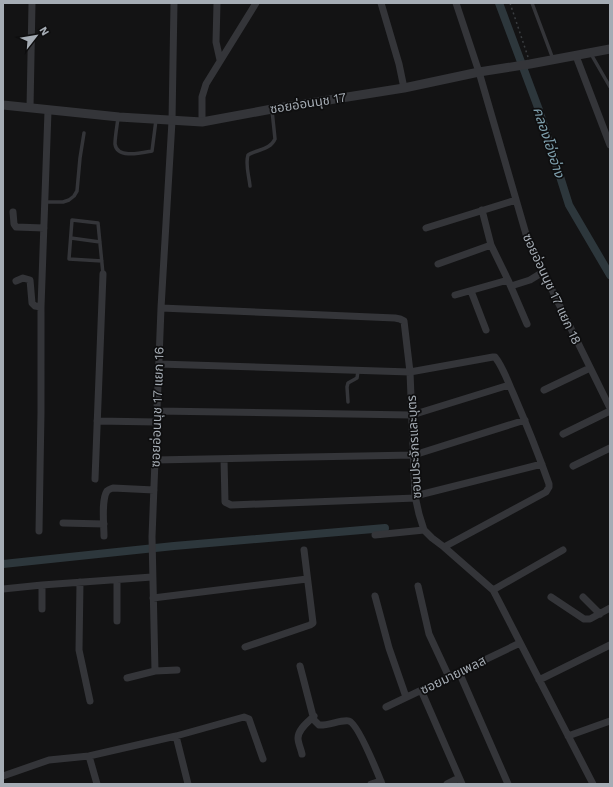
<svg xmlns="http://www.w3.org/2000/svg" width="613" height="787" font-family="'Work Sans','Noto Sans Thai',sans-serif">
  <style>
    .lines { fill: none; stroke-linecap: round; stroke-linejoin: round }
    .canal { stroke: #2d373c; stroke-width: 8 }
    .path { stroke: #3a3d40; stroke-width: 1.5; stroke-dasharray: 2 3; stroke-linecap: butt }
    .service { stroke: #343539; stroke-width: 3.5 }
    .minor { stroke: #343539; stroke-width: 7 }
    .tertiary { stroke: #343539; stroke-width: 9 }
    .labels { text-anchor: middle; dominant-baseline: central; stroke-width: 3.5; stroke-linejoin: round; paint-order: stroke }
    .street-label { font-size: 13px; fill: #a5acb4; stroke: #0e0e0f }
    .water-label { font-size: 14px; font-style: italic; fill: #7e9fad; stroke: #0e0e0f }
  </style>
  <rect width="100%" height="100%" fill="#131314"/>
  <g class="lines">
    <path class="canal" d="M499,3l40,107 30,95 41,70
      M3,564l171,-18 211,-18"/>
    <path class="path" d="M510,3l18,54"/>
    <path class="service" d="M532,3l21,56
      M591,54l19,33
      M118,118c-1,8 -3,19 -3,26 2,15 26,9 37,7l4,-31
      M250,186c-1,-10 -5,-22 -2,-31 10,-6 22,-5 27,-16l-3,-29
      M45,202h18l6,-2 5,-4 3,-5 3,-33 4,-25
      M71,238l29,4
      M102,261l-33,-2 3,-39 26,3 5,51
      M348,402l-1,-15 1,-4 9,-5 1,-7"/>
    <path class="minor" d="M174,3l-2,118 -11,187 -9,229 3,134 22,-1
      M217,3l-1,39 4,18
      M381,3l18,61 5,24
      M456,3l23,69 49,169 82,167
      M576,56l34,89
      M30,108l2,-105
      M202,122v-25l4,-13 50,-81
      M482,210l9,35 17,35 19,44
      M13,212l1,12 2,3 28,1
      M426,228l90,-28
      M438,264l53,-19
      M16,281l7,-3 7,2 2,23 3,3 6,1
      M511,286l19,-6 13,-8
      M471,291l15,39
      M455,295l53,-15
      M161,308l234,10 5,1 4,2 6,51 5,124 4,18 5,16 8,8 12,9 49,43 100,194
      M159,364l251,8 83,-15h2c8,10 13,25 18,36 13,30 25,60 36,91v3l-3,5 -102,55
      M544,390l46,-22
      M157,411l255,4 97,-30
      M97,421l60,1
      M563,434l47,-23
      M224,459l1,43 6,3 185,-7
      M155,460l259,-5 111,-35
      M573,466l37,-18
      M95,479l8,-205
      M415,496l127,-32
      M63,523l41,1
      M39,531l2,-119v-105l7,-196
      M375,535l49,-5
      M104,536c0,-11 -3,-36 3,-45 2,-2 3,-2 6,-3l41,2
      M117,580v41
      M80,582l-1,68 11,51
      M418,586l11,48 20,43
      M3,589l39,-4 110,-8
      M493,590l70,-40
      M375,596l14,52 17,49
      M551,597l33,22h6l20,-11
      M583,597l17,17
      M153,598l154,-19
      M42,609v-24
      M245,647l65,-22 3,-2 -9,-73
      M300,666l14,54 5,5c9,1 23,-6 30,-4 9,3 29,53 33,63
      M459,672l49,112
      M127,678l28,-7
      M539,680l71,-35
      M421,690l41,94
      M386,707l134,-64
      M176,736l12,48
      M568,736l42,-15
      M302,754c-1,-5 -4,-11 -4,-16 0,-9 10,-16 16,-22
      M89,756l8,28
      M3,776l46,-16 40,-4 87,-20 68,-19 5,2 14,40
      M371,784l10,-3
      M447,784l12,-6"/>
    <path class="tertiary" d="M3,105l116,12 83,5 70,-13 132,-21 75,-16 51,-8 80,-15"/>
  </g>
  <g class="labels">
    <g class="street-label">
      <text transform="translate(308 103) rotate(-9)">ซอยอ่อนนุช 17</text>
      <text transform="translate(552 289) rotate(65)">ซอยอ่อนนุช 17 แยก 18</text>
      <text transform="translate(157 407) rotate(-88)">ซอยอ่อนนุช 17 แยก 16</text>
      <text transform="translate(414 447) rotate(-93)">ซอนประจักรและบุตร</text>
      <text transform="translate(453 675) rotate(-26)">ซอยมายเพลส</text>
    </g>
    <g class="water-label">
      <text transform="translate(549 142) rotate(72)">คลองโอ่งอ่าง</text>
    </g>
  </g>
  <rect width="613" height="787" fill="none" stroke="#a5acb4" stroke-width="8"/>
  <g transform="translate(36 36) rotate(59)" stroke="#0e0e0f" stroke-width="3" paint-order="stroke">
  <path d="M0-3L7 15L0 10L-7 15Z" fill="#a5acb4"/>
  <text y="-6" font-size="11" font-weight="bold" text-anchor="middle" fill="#a5acb4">N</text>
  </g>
</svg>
